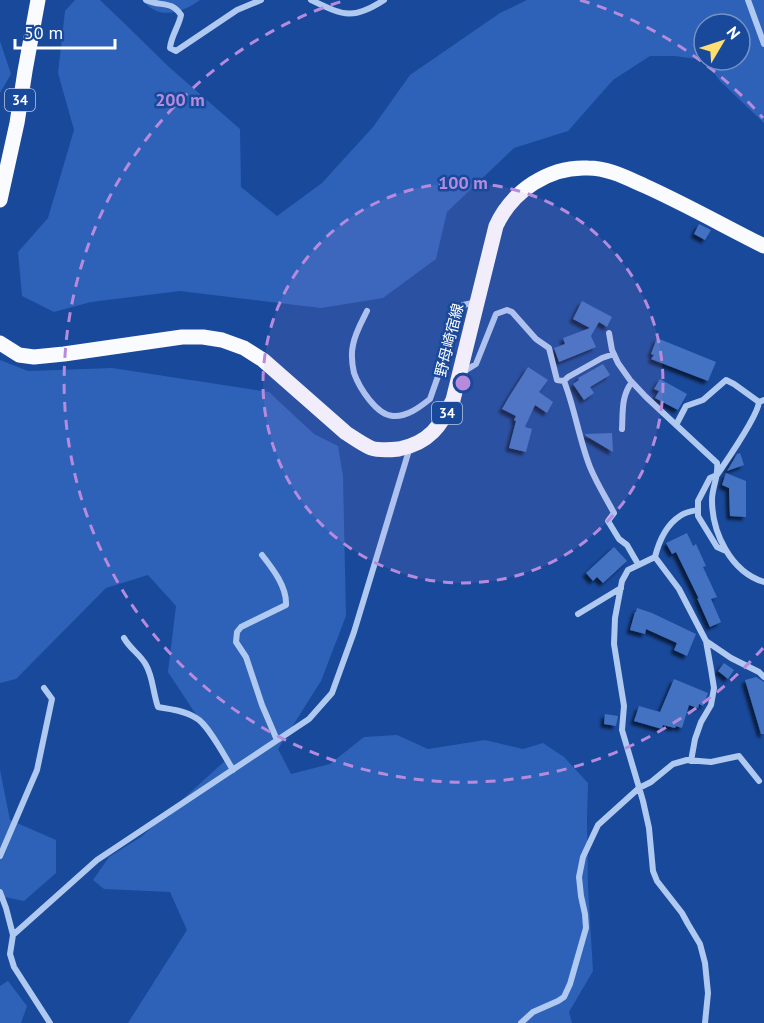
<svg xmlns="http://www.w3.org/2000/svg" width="764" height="1023" font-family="'PT Sans','Noto Sans JP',sans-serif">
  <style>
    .green { fill: #2d62b8 }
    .building { fill: #4272c1; filter: url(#shadow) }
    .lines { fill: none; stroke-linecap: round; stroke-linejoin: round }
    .minor { stroke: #afc9f1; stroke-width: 6 }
    .primary { stroke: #fafbff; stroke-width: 15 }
    .ring { fill: none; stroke: #b68bdc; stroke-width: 3; stroke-dasharray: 10 8 }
    .labels { text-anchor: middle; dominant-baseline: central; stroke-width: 5; stroke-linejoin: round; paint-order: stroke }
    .shield { fill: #19499b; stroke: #bac8e1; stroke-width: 1.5 }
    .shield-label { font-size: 14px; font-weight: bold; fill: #fff }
    .street-label { font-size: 15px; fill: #fff; stroke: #19499b }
    .centre { fill: #b68bdc; stroke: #19499b; stroke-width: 3 }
    .ring-label { font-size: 18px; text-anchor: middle; font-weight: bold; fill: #b68bdc; stroke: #19499b; stroke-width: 5; stroke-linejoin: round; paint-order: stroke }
  </style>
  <defs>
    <filter id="shadow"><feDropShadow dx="-3.5" dy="3.5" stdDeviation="1.5" flood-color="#0009"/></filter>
  </defs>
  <rect width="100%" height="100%" fill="#19499b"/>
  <path class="green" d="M75,0h25l25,24 44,43 71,62 1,58 36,29 45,-33 51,-56 37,-52 90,-62 27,-13h237v123l-44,-42 -16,-21h36v-36h-36v36l-29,-4h-25l-37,24 -45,51 -54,17 -67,64 -11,47 -53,39 -62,10 -141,-17 -89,11 -37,10 -32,-16 -4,-44 30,-34 26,-88 -16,-57 7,-62z
    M142,0h58c-20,14 -41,20 -58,0z
    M0,41l11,33 -11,19z
    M0,360l28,11 84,-3 157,24 45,42 24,12 5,30 3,140 -25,65 -43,68 13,25 39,-10 34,-27 33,-2 31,14 57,-9 38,9 20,-6 21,14 24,26 -1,36 1,69 5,83 -24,41 3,11h-444l59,-93 -17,-38 -66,-3 -11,-9 16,-23 32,-20 85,-77 -58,-88 8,-66 -28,-31 -42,13 -90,91 -16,4z
    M0,770l10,50 46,20v33l-32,28 -24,-5z
    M8,981l19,25 -6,17h-21v-37z"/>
  <path class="building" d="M699,224l12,6 -6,10 -11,-6z
    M582,301l30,16 -5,10 -8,-5 -8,14 5,11 -37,15 -5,-14 11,-4 -2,-6 27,-10 -17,-9z
    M657,338l59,24 -8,19 -57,-22 3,-4 -3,-1z
    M603,364l7,11 -20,12 4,6 -10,7 -11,-16 6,-4 -1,-2z
    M528,367l20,13 -9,12 14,10 -6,11 -12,-8 -10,22 7,2 -6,23 -17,-4 7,-27 -2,-1 2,-4 -14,-7 7,-12z
    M660,379l27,15 -9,16 -23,-12 4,-7 -5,-2z
    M612,433l1,19 -27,-16 -1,-2z
    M740,453l4,12 -17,6 10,-17z
    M726,473l20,8v36l-16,-1 -1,-28 -7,-3z
    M687,533l6,13 3,-2 10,22 -3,1 14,30 -6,2 10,23 -11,5 -13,-29 2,1 -23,-47 -4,2 -6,-11z
    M614,547l13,14 -24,22 -6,-6 -4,4 -7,-8z
    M637,608l15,5 44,21 -9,22 -13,-6 3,-7 -31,-14 -1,5 -15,-4 5,-18h1z
    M724,663l10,7 -6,9 -10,-8z
    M756,677l8,5v52h-3l-16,-54z
    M674,679l34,14 -5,13 -4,-2 -1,4 -9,-3 -7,23 -6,-2 -1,2 -12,-3 -1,4 -28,-8 5,-15 21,6z
    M605,714l13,2 -2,10 -12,-2z"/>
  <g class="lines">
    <path class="minor" d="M146,0c15,7 25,0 35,15 -2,11 -10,21 -11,33l6,3 61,-41 24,-10
      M311,0c32,15 41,21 73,0
      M748,0l16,44
      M367,311c-5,10 -12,22 -14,34 -2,9 -1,19 1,28 5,14 22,42 39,43 14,1 27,-9 37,-17l33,-94 14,-3
      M609,333l3,17 6,13 12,17 16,17 71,66c2,13 -5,24 -5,37 0,33 19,72 52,82
      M463,372l13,-8 20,-50 11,-4 5,2 24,27 13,9 8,32 7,1c11,28 15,58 26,86 6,15 16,31 24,46l-6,8 11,18 8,6 11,19
      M564,381l4,-4 34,-19 12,-4
      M676,425l10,-19 17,-6 23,-20 8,4 25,18 5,-2
      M622,429c1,-17 -1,-33 10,-47
      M698,510c-6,1 -13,2 -18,6 -14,9 -21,25 -25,41l-27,13 -6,11 -7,37 -1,26 10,62 -2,24 21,71 6,27 4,43 4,10 25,32 6,11 12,20 5,19 3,30 -3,30
      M726,551l-9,-4 -19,-31v-15l12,-23 7,-3c10,-15 41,-59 42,-73
      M262,555c11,14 25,32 24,50l-45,22 -4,5 -1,10 10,15 16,48 15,35
      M655,557l24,32 27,52 5,28 3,19 -3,17 -10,17 -6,17 -4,22
      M578,614l43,-26
      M124,638c6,11 16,16 22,27 7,12 7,28 12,42 13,2 27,4 38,11 12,6 29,39 37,52
      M706,641l25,17 28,14 5,5
      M0,856l37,-86 15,-71 -8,-11
      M0,892l6,16 7,27 -3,19 4,13 36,56
      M13,935l84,-75 212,-141 23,-26 22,-61 56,-185
      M521,1023l12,-11 25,-11 6,-4 6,-13 16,-56 -1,-14 -4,-18 -2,-19 4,-20 15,-32 41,-37 12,-6 22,-18 14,-4 24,2 28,-6 20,25"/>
    <path class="primary" d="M0,200l17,-77 8,-52 13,-71
      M0,343l19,12 15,2 30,-3 118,-17h21l19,3 22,8 19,12 83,73c8,5 16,11 25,15 9,3 19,2 28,1 30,-6 42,-23 54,-49l43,-174c16,-35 53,-60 92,-58 20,0 39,10 57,18 40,18 79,40 119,60"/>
  </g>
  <circle cx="463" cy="383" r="200" fill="#b68bdc" fill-opacity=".12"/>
  <g class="ring">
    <circle cx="463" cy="383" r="200"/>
    <path d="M763 648A400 400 0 1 1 346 0M580 0A400 400 0 0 1 763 118"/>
  </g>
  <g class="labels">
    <g class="shield">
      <rect x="5" y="89" width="30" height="22" rx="4.5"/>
      <rect x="432" y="402" width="30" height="22" rx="4.5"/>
    </g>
    <g class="shield-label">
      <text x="20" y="100">34</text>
      <text x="447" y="413">34</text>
    </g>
    <g class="street-label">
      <text transform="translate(449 340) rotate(-76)">野母崎宿線</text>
    </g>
  </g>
  <circle cx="463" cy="383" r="9" class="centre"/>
  <g class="ring-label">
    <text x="180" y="106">200 m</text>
    <text x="463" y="189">100 m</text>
  </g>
  <g transform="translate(722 42) rotate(51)"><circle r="28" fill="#19499b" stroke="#7592c3" stroke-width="1.5"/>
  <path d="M0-4.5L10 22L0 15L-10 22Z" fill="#ffdf70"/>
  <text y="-9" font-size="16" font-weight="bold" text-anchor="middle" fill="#ffffff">N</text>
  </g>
  <path d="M15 39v9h100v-9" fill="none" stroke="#ffffff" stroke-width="3"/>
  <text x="24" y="39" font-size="18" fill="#ffffff" stroke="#19499b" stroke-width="4.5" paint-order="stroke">50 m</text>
</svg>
